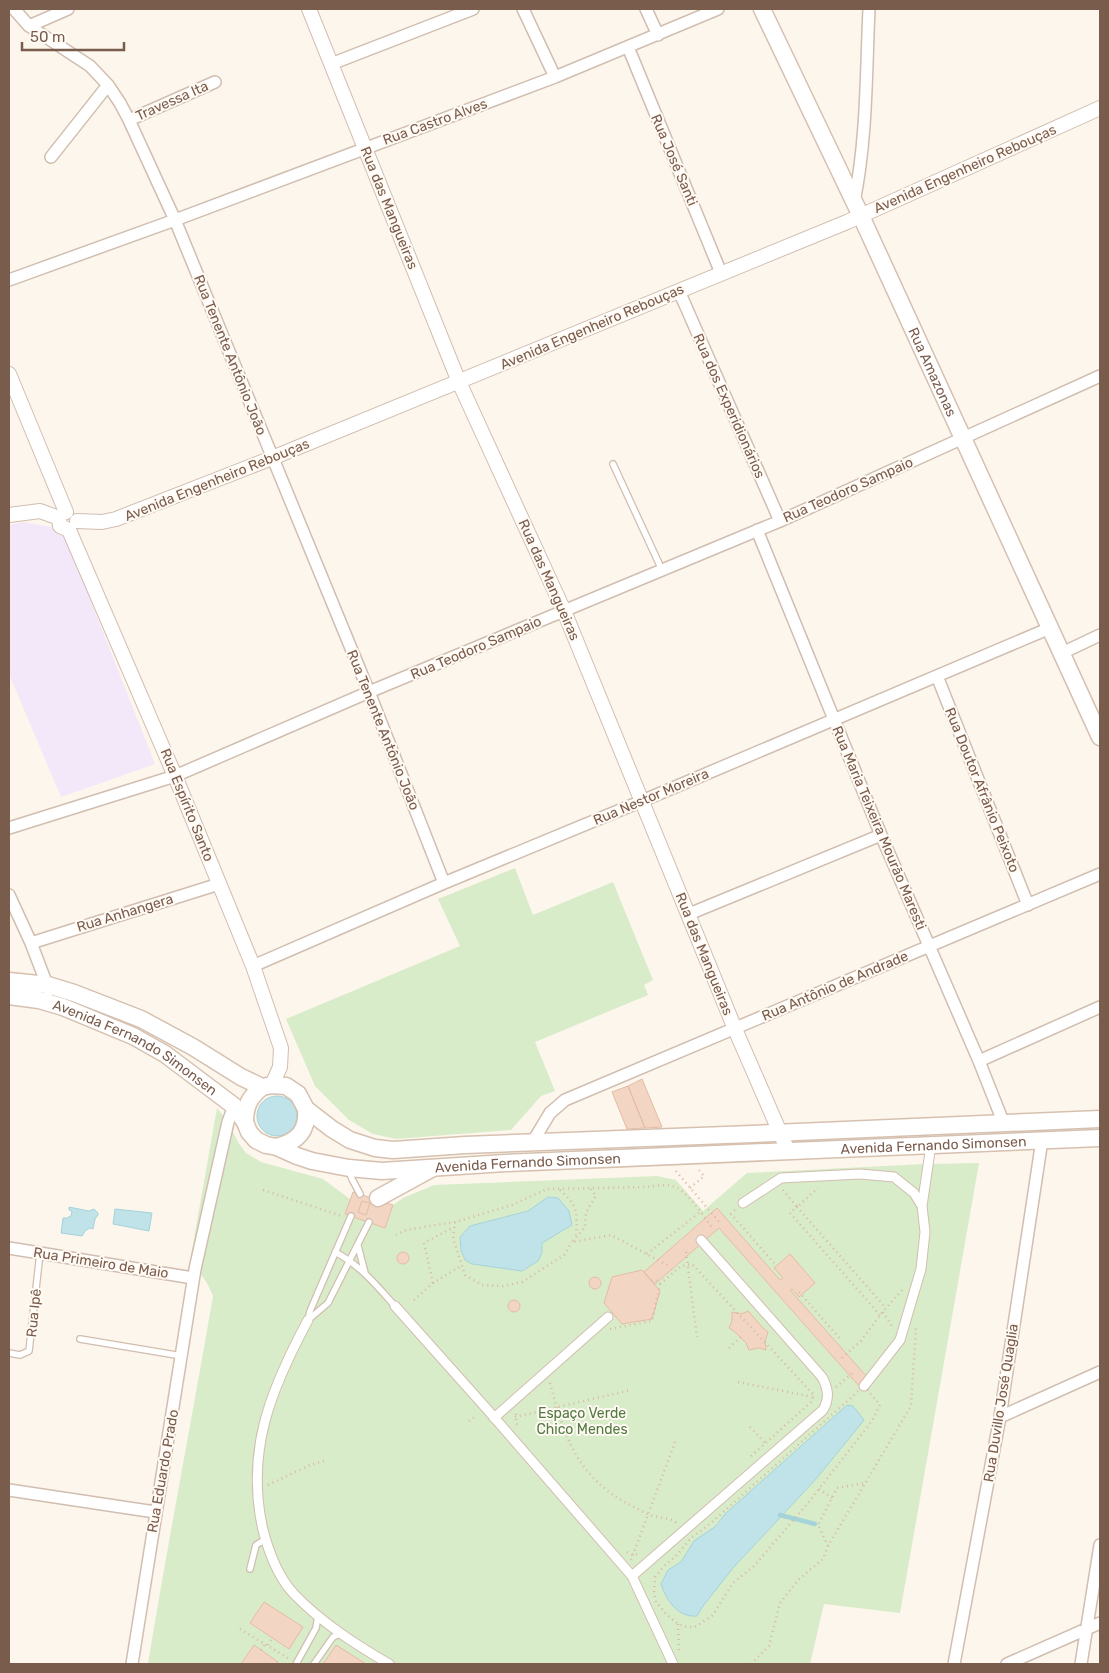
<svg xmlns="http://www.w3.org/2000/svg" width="1109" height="1673" font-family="Rubik,sans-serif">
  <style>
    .education { fill: #f3e8fa }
    .green { fill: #d8ecc9 }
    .water { fill: #bfe3e8; stroke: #a5d3da }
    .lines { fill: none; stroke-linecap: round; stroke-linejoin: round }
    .stream { stroke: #a5d3da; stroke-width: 4.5 }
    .building { fill: #f3d5c3; stroke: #e6bba3 }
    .service-casing { stroke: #d1beb0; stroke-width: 8 }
    .pedestrian-casing { stroke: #d1beb0; stroke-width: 11 }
    .minor-casing { stroke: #d1beb0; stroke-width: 14 }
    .tertiary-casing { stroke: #d1beb0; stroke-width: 16 }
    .secondary-casing { stroke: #d6c0b0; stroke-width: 19 }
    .path { stroke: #d9b8a5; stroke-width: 2.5; stroke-dasharray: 1 4; stroke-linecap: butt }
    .service { stroke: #fff; stroke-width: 5.5 }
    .pedestrian { stroke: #fff; stroke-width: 9 }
    .minor { stroke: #fff; stroke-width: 11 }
    .tertiary { stroke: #fff; stroke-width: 14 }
    .secondary { stroke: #fff; stroke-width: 16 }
    .labels { text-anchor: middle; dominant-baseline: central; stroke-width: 4; stroke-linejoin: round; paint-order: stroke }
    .street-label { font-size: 14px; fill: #7a5c4d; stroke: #fffaf3 }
    .park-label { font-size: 14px; fill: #537a41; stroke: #fffaf3 }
  </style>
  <rect width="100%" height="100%" fill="#fdf6ec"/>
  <path class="education" d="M22,522l30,5 10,7 8,14 85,216 -94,33 -52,-123v-149z"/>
  <path class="green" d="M515,868l18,47 80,-33 40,98 -9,5 4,10 -113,47 20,49 -14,5 -30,34 -115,9 -23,-5 -24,-14 -34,-34 -29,-67 174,-73 -22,-47z
    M217,1108l11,14 10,20 8,11 15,9 62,17 27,20 -5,15 40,14 8,-23 10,-7 31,-13 223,-9 19,4 27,31 44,-38 178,-9 6,11 2,-11 46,-1 -79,450 -76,-9 -14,60h-662c20,-123 44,-245 65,-368 -6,-14 -10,-23 -24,-29z"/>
  <path class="water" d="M257 1116a20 20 0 1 1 40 0a20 20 0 1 1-40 0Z
    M548,1197l10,1 11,13 3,14 -30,18v10l-4,8 -16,10 -50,-7 -7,-4 -4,-10 -1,-13 10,-11 58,-15z
    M69,1207l20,4 5,-2 4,4v2l-3,4 -2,10 -3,-1 -5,3 -3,5 -21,-3 2,-15h4l4,-2 1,-5 -3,-1z
    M115,1209l37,4 -3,18 -36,-7z
    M847,1405l6,1 11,14 -48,59 -83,89 -30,38 -6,10c-19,2 -31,-16 -36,-32l7,-14 13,-8 13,-21 22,-15 9,-12z"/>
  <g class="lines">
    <path class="stream" d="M780,1515l35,9"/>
  </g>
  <path class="building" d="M642,1079l20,48 -17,1 -17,-42z
    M628,1086l17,42 -18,1 -15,-37z
    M353,1192l40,13 -8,23 -40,-14z
    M362,1201l8,2 -4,12 -8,-3z
    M717,1208l63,72 3,-2 -9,-10 16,-14 25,29 -16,14 -7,-8 -2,1 78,88 -9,8 -140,-158 -64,56 -11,-12z
    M397 1258a6 6 0 1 1 12 0a6 6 0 1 1-12 0Z
    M642,1270l18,21 -8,28 -30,5 -18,-21 8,-26z
    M589 1283a6 6 0 1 1 12 0a6 6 0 1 1-12 0Z
    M508 1306a6 6 0 1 1 12 0a6 6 0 1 1-12 0Z
    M748,1311l15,17 5,4 -3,9 1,9 -7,-2 -10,2 -3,-7 -11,-11 -6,-4 3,-7v-9l9,2z
    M264,1602l39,25 -14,22 -39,-26z
    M254,1645l24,17 -1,2h-36z
    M336,1645l30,19h-43z"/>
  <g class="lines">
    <g class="service-casing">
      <path id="service" d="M613,464l49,106
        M349,1171l3,8 8,15
        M358,1246l7,27
        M335,1252c25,13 42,34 60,54
        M308,1320l20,-17 41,-81
        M308,1320l2,-9 41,-95
        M80,1339l102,17
        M9,1353l11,2 9,-4 11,-98
        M250,1569l6,-24 10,-6
        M296,1664l20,-36 2,-12
        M314,1664l19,-27 7,-3"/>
    </g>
    <g class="pedestrian-casing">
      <path id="pedestrian" d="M743,1203l38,-25 79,-4 34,3 20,16 8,13 3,26 -4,37 -21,71 -36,46
        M922,1206l9,-61
        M395,1306l91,102 146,168 191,-166c7,-12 5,-22 -1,-33l-121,-137
        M308,1320c-37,69 -63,131 -45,210 6,23 15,47 31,64 28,29 61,50 95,70
        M494,1418l114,-101
        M632,1576l41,88"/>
    </g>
    <g class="minor-casing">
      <path id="minor" d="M14,9l15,17 61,40 18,19 12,18 9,17 46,100 194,472 75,191
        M523,9l32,68
        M646,9l12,26
        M29,26l39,-17
        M628,47l93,226
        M331,64l142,-55
        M129,120l86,-38
        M51,157l57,-72
        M854,202c13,-63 12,-129 15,-193
        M9,280l166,-60 380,-143 163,-68
        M679,291l101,230
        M757,530l124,305 98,226 25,63
        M1062,653l38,-18
        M937,676l91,229
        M9,828l166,-52 194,-84 411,-171 320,-145
        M9,895l22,48 18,47
        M689,914l192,-79
        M31,943l188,-59
        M253,966l191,-83 198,-82 408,-173
        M979,1061l121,-54
        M532,1143l18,-30 15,-13 535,-226
        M9,1248l184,30
        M1000,1417l100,-45
        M9,1490l146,22
        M132,1664l63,-395 33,-147 6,-16
        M954,1664l46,-247 42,-277
        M1007,1664l93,-41
        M1081,1664l19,-119"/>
    </g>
    <g class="tertiary-casing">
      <path id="tertiary" d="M309,9l150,373 105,229 171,418 53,122
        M9,374l57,138
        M9,515l31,-4 19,7
        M59,518l1,8 9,4 106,246 78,190 28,82 -1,19 -8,18
        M77,521l25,1 14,-3 156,-61 575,-236 253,-114"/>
    </g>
    <g class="secondary-casing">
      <g id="secondary">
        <path id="s1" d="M762,9l99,207 239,521"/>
        <path d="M9,981l39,4 26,8 67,26 52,28 48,30 21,10 10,-2 14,1 12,8 8,15 26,20 18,11 25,8 18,2 72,-5 287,-11 348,-15"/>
        <path id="s2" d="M9,996l30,4 24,7 70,29 32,18 69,52 11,16 4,10 7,8 10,5 11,2 20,9 15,5 37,7 33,3 123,-8 595,-25"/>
        <path d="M245,1122c0,-17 5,-25 17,-35"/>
        <path d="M277,1147c21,-6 31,-16 29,-38"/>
        <path d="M378,1198l53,-29"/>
      </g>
    </g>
    <path class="path" d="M676,1171l44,52
      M690,1188l14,-12 -6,-7
      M591,1189l5,7 -10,16 -1,15 -13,15 39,-7 58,31
      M263,1190l79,26
      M560,1190c17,15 18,22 16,45
      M783,1190l14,17 21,-19
      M735,1210l-4,4 43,49
      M455,1222l-2,16 12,37 17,10 21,1 19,-4 42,-27 8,-13
      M396,1235l10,-5 49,-8 57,-17 35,-16 100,-2c8,-1 17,-3 25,-1 14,2 32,31 41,43
      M686,1252l11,85
      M647,1254l53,-42
      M433,1283l-9,-40 30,-16
      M660,1284l21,-18 11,-2 121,130v6l-3,3 -60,54
      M799,1292l43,49
      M414,1300l19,-17 28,-17
      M883,1312l10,16
      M880,1315l-90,-102 7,-6 89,101
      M610,1329l42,-8 8,-37 -6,-6
      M729,1348l12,-11
      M842,1358l19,-17 19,-26 23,-26
      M738,1382l75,15
      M550,1383c14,54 28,95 80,122 6,3 12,6 17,9 10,4 22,3 30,9
      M864,1386l16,19 -8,16 -64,82 -54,63 -21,17 -20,32 -18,12h-8l-9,-3 -11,-9 -11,-13 -2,-9 1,-16 9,-11 12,-10 15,-18 20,-15z
      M836,1387l19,-16
      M516,1414v9l3,4
      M515,1417l116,-27
      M469,1421l8,-6
      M750,1427l16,17
      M268,1485l42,-20 14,-4
      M819,1489l13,9
      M828,1546l-10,-21 19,-37 28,-5
      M627,1552l6,3 6,-1
      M631,1560l44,-118
      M678,1624l1,26
      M240,1629l48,29
      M268,1645l4,-7
      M261,1650l4,-6
      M751,1664l18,-18 11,-43 19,-24 24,-20 5,-13 83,-140 5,-78"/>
    <use href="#service" class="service"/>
    <use href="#pedestrian" class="pedestrian"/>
    <use href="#minor" class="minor"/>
    <use href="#tertiary" class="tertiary"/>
    <use href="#secondary" class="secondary"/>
  </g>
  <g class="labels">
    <g class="street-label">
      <text transform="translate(172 101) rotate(-24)">Travessa Ita</text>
      <text transform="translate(435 122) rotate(-20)">Rua Castro Alves</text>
      <text transform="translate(674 160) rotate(67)">Rua José Santi</text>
      <text transform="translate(965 169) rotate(-24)">Avenida Engenheiro Rebouças</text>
      <text transform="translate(389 208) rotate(68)">Rua das Mangueiras</text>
      <text transform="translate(592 327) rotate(-23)">Avenida Engenheiro Rebouças</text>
      <text transform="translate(230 355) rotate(68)">Rua Tenente Antônio João</text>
      <text stroke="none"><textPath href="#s1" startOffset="401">Rua Amazonas</textPath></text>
      <text transform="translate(729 406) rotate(66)">Rua dos Experidionários</text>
      <text transform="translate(217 480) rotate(-22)">Avenida Engenheiro Rebouças</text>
      <text transform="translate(848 490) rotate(-24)">Rua Teodoro Sampaio</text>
      <text transform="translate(549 580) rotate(66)">Rua das Mangueiras</text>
      <text transform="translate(476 648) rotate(-23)">Rua Teodoro Sampaio</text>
      <text transform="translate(383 730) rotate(68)">Rua Tenente Antônio João</text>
      <text transform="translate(982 790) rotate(68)">Rua Doutor Afrânio Peixoto</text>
      <text transform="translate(651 797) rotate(-23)">Rua Nestor Moreira</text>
      <text transform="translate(187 805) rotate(68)">Rua Espírito Santo</text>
      <text transform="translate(879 828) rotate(67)">Rua Maria Teixeira Mourão Maresti</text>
      <text transform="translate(125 913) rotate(-17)">Rua Anhangera</text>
      <text transform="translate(704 954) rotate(68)">Rua das Mangueiras</text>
      <text transform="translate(835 986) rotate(-23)">Rua Antônio de Andrade</text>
      <text stroke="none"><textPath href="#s2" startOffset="138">Avenida Fernando Simonsen</textPath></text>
      <text stroke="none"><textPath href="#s2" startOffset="978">Avenida Fernando Simonsen</textPath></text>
      <text stroke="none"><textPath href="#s2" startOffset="572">Avenida Fernando Simonsen</textPath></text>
      <text transform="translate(101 1263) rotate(9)">Rua Primeiro de Maio</text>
      <text transform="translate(34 1313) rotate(-84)">Rua Ipê</text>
      <text transform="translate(1001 1403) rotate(-81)">Rua Duvillo José Quaglia</text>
      <text transform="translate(163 1471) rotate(-80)">Rua Eduardo Prado</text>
    </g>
    <g class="park-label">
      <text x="582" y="1413">Espaço Verde<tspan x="582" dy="16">Chico Mendes</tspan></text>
    </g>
  </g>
  <rect width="1109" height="1673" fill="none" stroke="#7a5c4d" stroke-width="20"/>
  <path d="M22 42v8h102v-8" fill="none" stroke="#7a5c4d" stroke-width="2.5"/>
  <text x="30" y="42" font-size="15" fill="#7a5c4d" stroke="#fffaf3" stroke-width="4" paint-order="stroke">50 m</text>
</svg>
